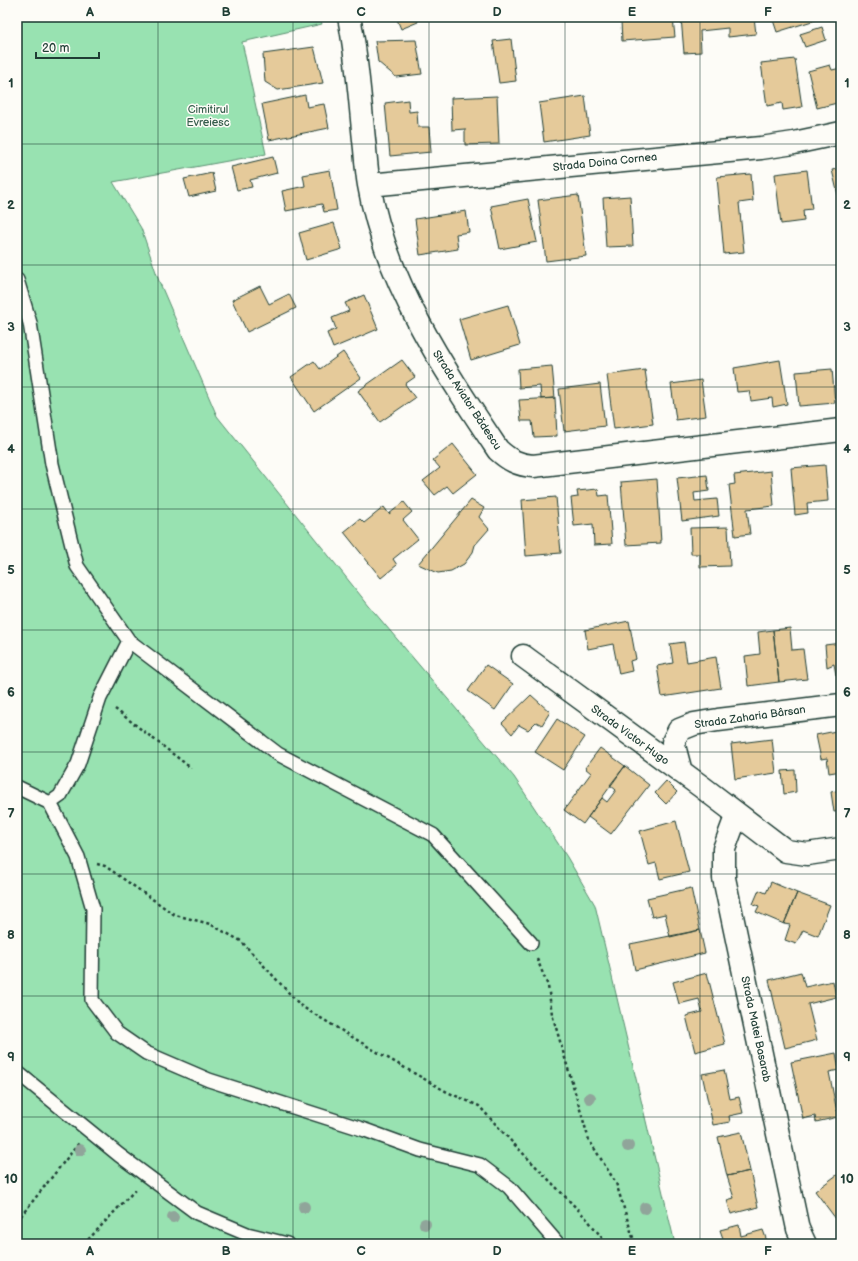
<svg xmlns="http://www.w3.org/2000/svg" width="858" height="1261" font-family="'Balsamiq Sans',sans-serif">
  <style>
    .green { fill: #98e2b1; stroke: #5c9072 }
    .building { fill: #e5ca9a; stroke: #1f3d34 }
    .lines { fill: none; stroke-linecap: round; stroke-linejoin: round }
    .lane-casing { stroke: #1f3d34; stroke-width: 16 }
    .street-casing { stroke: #1f3d34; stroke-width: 25 }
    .path { stroke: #1f3d34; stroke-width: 2.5; stroke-dasharray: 3 3; stroke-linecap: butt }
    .lane { stroke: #fdfcf7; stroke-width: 13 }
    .street { stroke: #fdfcf7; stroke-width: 22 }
    .tree { fill: #90a59a }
    .grid { fill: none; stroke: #1f3d34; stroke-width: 1; stroke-opacity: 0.55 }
    .labels { text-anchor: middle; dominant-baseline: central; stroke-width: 3; stroke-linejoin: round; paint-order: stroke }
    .park-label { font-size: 11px; fill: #375e4d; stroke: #fdfcf7 }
    .street-label { font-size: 11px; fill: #1f3d34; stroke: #fdfcf7 }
    .neatline { fill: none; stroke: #1f3d34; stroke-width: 1.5 }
    .grid-label { font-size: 13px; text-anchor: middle; font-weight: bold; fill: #1f3d34 }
  </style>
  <rect width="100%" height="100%" fill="#fdfcf7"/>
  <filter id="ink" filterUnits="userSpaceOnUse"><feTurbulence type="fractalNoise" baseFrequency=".025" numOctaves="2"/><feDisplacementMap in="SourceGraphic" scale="8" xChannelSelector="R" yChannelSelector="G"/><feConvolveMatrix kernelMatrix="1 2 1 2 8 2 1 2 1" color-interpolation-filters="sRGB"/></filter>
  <g filter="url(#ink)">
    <path class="green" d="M17,17h303l2,7 -80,18 24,112 -153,28 28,46 18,53 58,135 152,190 145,171 53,80 28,48 80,339h-658z"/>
    <path class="building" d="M396,17h20l2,5 -17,7z
      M681,17h73l2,17 -28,3v-9l-28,3 1,21 -17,1z
      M772,17h53l-48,15z
      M673,18l2,19 -53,4 -1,-20z
      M822,27l4,13 -21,7 -5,-13z
      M511,39l5,42 -17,2 -6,-42z
      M416,40l6,34 -26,3 -18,-15 -3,-21z
      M314,47l9,36 -45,7 -13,-8 -2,-28z
      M795,59l7,48 -19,3 -1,-7 -15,3 -6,-43z
      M830,65l2,5 9,-2v34l-24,6 -9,-37z
      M305,95l2,12 17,-3 5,24 -60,12 -7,-36z
      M497,96l2,48 -34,1v-16l-13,1 -1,-32z
      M585,96l5,39 -46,7 -5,-39z
      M408,100l1,12 8,-1 1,16h11l2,25 -41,4 -5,-53z
      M273,157l4,16 -27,7 2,7 -15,3 -6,-23z
      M841,168v31h-2l-7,-29z
      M330,170l7,40 -13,2 -2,-8 -36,7 -4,-20 23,-5 -2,-11z
      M807,170l5,39 -9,1 1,11 -23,3 -6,-50z
      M212,173l4,18 -27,6 -5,-18z
      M751,174l2,27 -14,2 5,49 -20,2 -7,-77z
      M578,195l8,61 -40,5 -8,-61z
      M630,196l3,50 -27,1 -3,-49z
      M528,199l9,43 -37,7 -9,-43z
      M466,211l3,21 -13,2 2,15 -38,6 -5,-36z
      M334,223l8,26 -36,11 -7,-27z
      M260,286l9,18 20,-10 7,14 -49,24 -15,-32z
      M364,295l14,34 -45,19 -6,-15 9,-4 -4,-11 17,-7 -4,-8z
      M508,305l12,40 -49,15 -12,-41z
      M343,352l18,26 -47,33 -23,-34 23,-16 6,8z
      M402,360l13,17 -10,7 10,14 -35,24 -22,-31z
      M780,360l7,44 -14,3 -1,-9 -21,3 -2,-10 -12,1 -3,-24z
      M552,366l3,32 -14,1 -1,-13 -21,2 -1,-19z
      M832,369l3,34 -36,3 -3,-34z
      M645,370l8,54 -39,5 -7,-54z
      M701,380l5,36 -30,4 -5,-36z
      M600,384l5,42 -41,5 -5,-42z
      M555,398l2,38 -23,1 -2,-16h-11l-2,-21z
      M453,444l24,30 -24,19 -6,-7 -12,9 -12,-14 17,-13 -7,-8z
      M825,465l3,36 -21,2 1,10 -13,2 -4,-47z
      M771,471l3,35 -27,3 3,25 -15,2 -6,-51 6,-1 -1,-9z
      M707,475l2,16 -15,2 1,8 22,-2 2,17 -37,5 -5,-43z
      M657,479l4,64 -35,2 -5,-63z
      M598,489l1,7 9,-1 4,49 -18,1 -1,-21 -19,2 -3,-28 7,-1 -1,-6z
      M556,497l5,56 -35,3 -4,-56z
      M471,500l13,8 -5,9 10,12 -14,16 -2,7 -9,12 -13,7 -13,2 -20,-9z
      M404,502l8,10 -9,8 15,19 -25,20 4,6 -16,13 -37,-46 16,-13 4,4 20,-16 5,7z
      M728,527l2,39 -30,1v-13h-9l-1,-26z
      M629,621l7,38 -6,2 2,10 -13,3 -6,-30 -25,5 -3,-19z
      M790,628l2,22 11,-1 4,30 -28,3 -6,-52z
      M773,630l6,52 -31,4 -3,-30 15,-2 -2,-22z
      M684,642l3,20 29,-5 5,31 -59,9 -5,-31 16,-3 -3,-19z
      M841,643v31l-5,1 -2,-11 -7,3 -2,-22z
      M486,665l27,19 -18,26 -27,-19z
      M531,695l19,17 -8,13 -6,-3 -8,8 -9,-5 -7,9 -10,-11z
      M557,719l28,18 -22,33 -28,-18z
      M841,730v41l-12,2 -2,-15 -6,1 -5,-24z
      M772,739l4,34 -41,6 -4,-35z
      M600,748l25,18 -42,58 -19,-14 27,-37 -6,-5z
      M625,766l24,19 -38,49 -23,-17 14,-19 5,4 9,-12 -6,-5z
      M795,770l1,22 -12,2 -2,-23z
      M666,781l11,11 -11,12 -11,-11z
      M841,790v21l-7,1 -3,-20z
      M676,821l13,51 -29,7 -4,-16 -7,2 -9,-34z
      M771,882l26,11 -13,31 -28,-12 3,-6 -6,-2 6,-14 7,3z
      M691,888l9,42 -30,7 -5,-23 -13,3 -5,-19z
      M797,893l33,12 -12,31 -15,-6 -7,14 -11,-4 5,-15 -6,-1z
      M700,930l5,23 -70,17 -5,-26z
      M801,972l4,15 28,-6 3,16 -28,7 9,36 -32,8 -16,-68z
      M707,973l18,71 -30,8 -9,-36 16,-4 -3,-13 -20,5 -6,-22z
      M836,1053l3,17 -10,2 9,45 -22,5 -1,-6 -12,3 -12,-57z
      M724,1070l6,29 9,-2 4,16 -14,3 1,6 -17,3 -11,-51z
      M741,1132l9,39 -23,5 -9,-39z
      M750,1171l8,36 -27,7 -4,-14 7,-2 -7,-22z
      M841,1172v43l-5,4 -21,-28z
      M739,1225l2,11 22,-6 5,14h-43l-5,-14z"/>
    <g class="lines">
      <g class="lane-casing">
        <path id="lane" d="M17,280l13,43 22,141 25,102 52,75 149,113 155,81 98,108
          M17,787l33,16 28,54 15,52 -1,91 25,33 29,20 63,27 156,50 55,20 60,15 29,22 49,57
          M50,803l10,-7 18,-32 22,-66 29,-57
          M17,1072l102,83 78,58 50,21 40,10"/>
      </g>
      <g class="street-casing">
        <path id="street" d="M349,17c9,44 11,88 16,132 1,12 2,25 4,36 17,98 75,184 129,265 11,10 20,15 35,16l308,-36
          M369,185l392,-37 33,-5 47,-10
          M523,656l179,131 84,64 21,3 34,-5
          M681,772l-8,-30 6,-12 15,-6 24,-4 123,-15
          M737,814l-13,35v29l74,351 7,15"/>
      </g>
      <path class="path" d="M115,709l76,59
        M97,864l8,2 70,49 35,9 31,17 60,65 71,43 75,43 32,14 32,35 76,78 20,25
        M537,959l11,27 4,28 37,126 27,43 19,61
        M17,1221l62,-78
        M84,1244l52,-55"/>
      <use href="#lane" class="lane"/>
      <use href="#street" class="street"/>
    </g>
    <g class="tree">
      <circle cx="590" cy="1098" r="6"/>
      <circle cx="628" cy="1146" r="6"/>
      <circle cx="80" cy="1150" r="6"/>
      <circle cx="304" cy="1207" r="6"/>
      <circle cx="645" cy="1208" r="6"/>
      <circle cx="173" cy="1217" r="6"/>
      <circle cx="425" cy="1224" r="6"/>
    </g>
  </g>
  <path class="grid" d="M158,17v1227M293,17v1227M429,17v1227M565,17v1227M700,17v1227M17,144h824M17,265h824M17,387h824M17,509h824M17,630h824M17,752h824M17,874h824M17,996h824M17,1117h824"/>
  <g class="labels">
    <g class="park-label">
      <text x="208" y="109">Cimitirul<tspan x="208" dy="13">Evreiesc</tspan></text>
    </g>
    <g class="street-label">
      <text transform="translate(605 162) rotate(-6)">Strada Doina Cornea</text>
      <text transform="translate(467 400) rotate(57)">Strada Aviator Bădescu</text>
      <text transform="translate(750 717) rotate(-8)">Strada Zaharia Bârsan</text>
      <text transform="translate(630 735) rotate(36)">Strada Victor Hugo</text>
      <text transform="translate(756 1029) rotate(78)">Strada Matei Basarab</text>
    </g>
  </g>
  <rect width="858" height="1261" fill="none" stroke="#fdfcf7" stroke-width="44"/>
  <path d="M36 52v6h63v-6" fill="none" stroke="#1f3d34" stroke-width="2"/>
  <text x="42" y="52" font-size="12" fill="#1f3d34" stroke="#fdfcf7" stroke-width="3" paint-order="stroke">20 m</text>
  <rect x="22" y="22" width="814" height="1217" class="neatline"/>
  <g class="grid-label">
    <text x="90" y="16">A</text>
    <text x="226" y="16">B</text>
    <text x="361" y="16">C</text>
    <text x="497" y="16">D</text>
    <text x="632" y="16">E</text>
    <text x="768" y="16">F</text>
    <text x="11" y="87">1</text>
    <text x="847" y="87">1</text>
    <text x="11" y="209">2</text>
    <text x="847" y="209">2</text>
    <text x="11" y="331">3</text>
    <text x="847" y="331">3</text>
    <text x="11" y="453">4</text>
    <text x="847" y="453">4</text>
    <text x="11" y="574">5</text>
    <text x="847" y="574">5</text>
    <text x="11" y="696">6</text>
    <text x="847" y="696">6</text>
    <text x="11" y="818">7</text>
    <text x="847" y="818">7</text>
    <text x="11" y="939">8</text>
    <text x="847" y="939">8</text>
    <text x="11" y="1061">9</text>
    <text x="847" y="1061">9</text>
    <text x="11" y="1183">10</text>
    <text x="847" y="1183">10</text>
    <text x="90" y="1255">A</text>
    <text x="226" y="1255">B</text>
    <text x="361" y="1255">C</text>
    <text x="497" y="1255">D</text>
    <text x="632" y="1255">E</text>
    <text x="768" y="1255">F</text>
  </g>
</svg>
